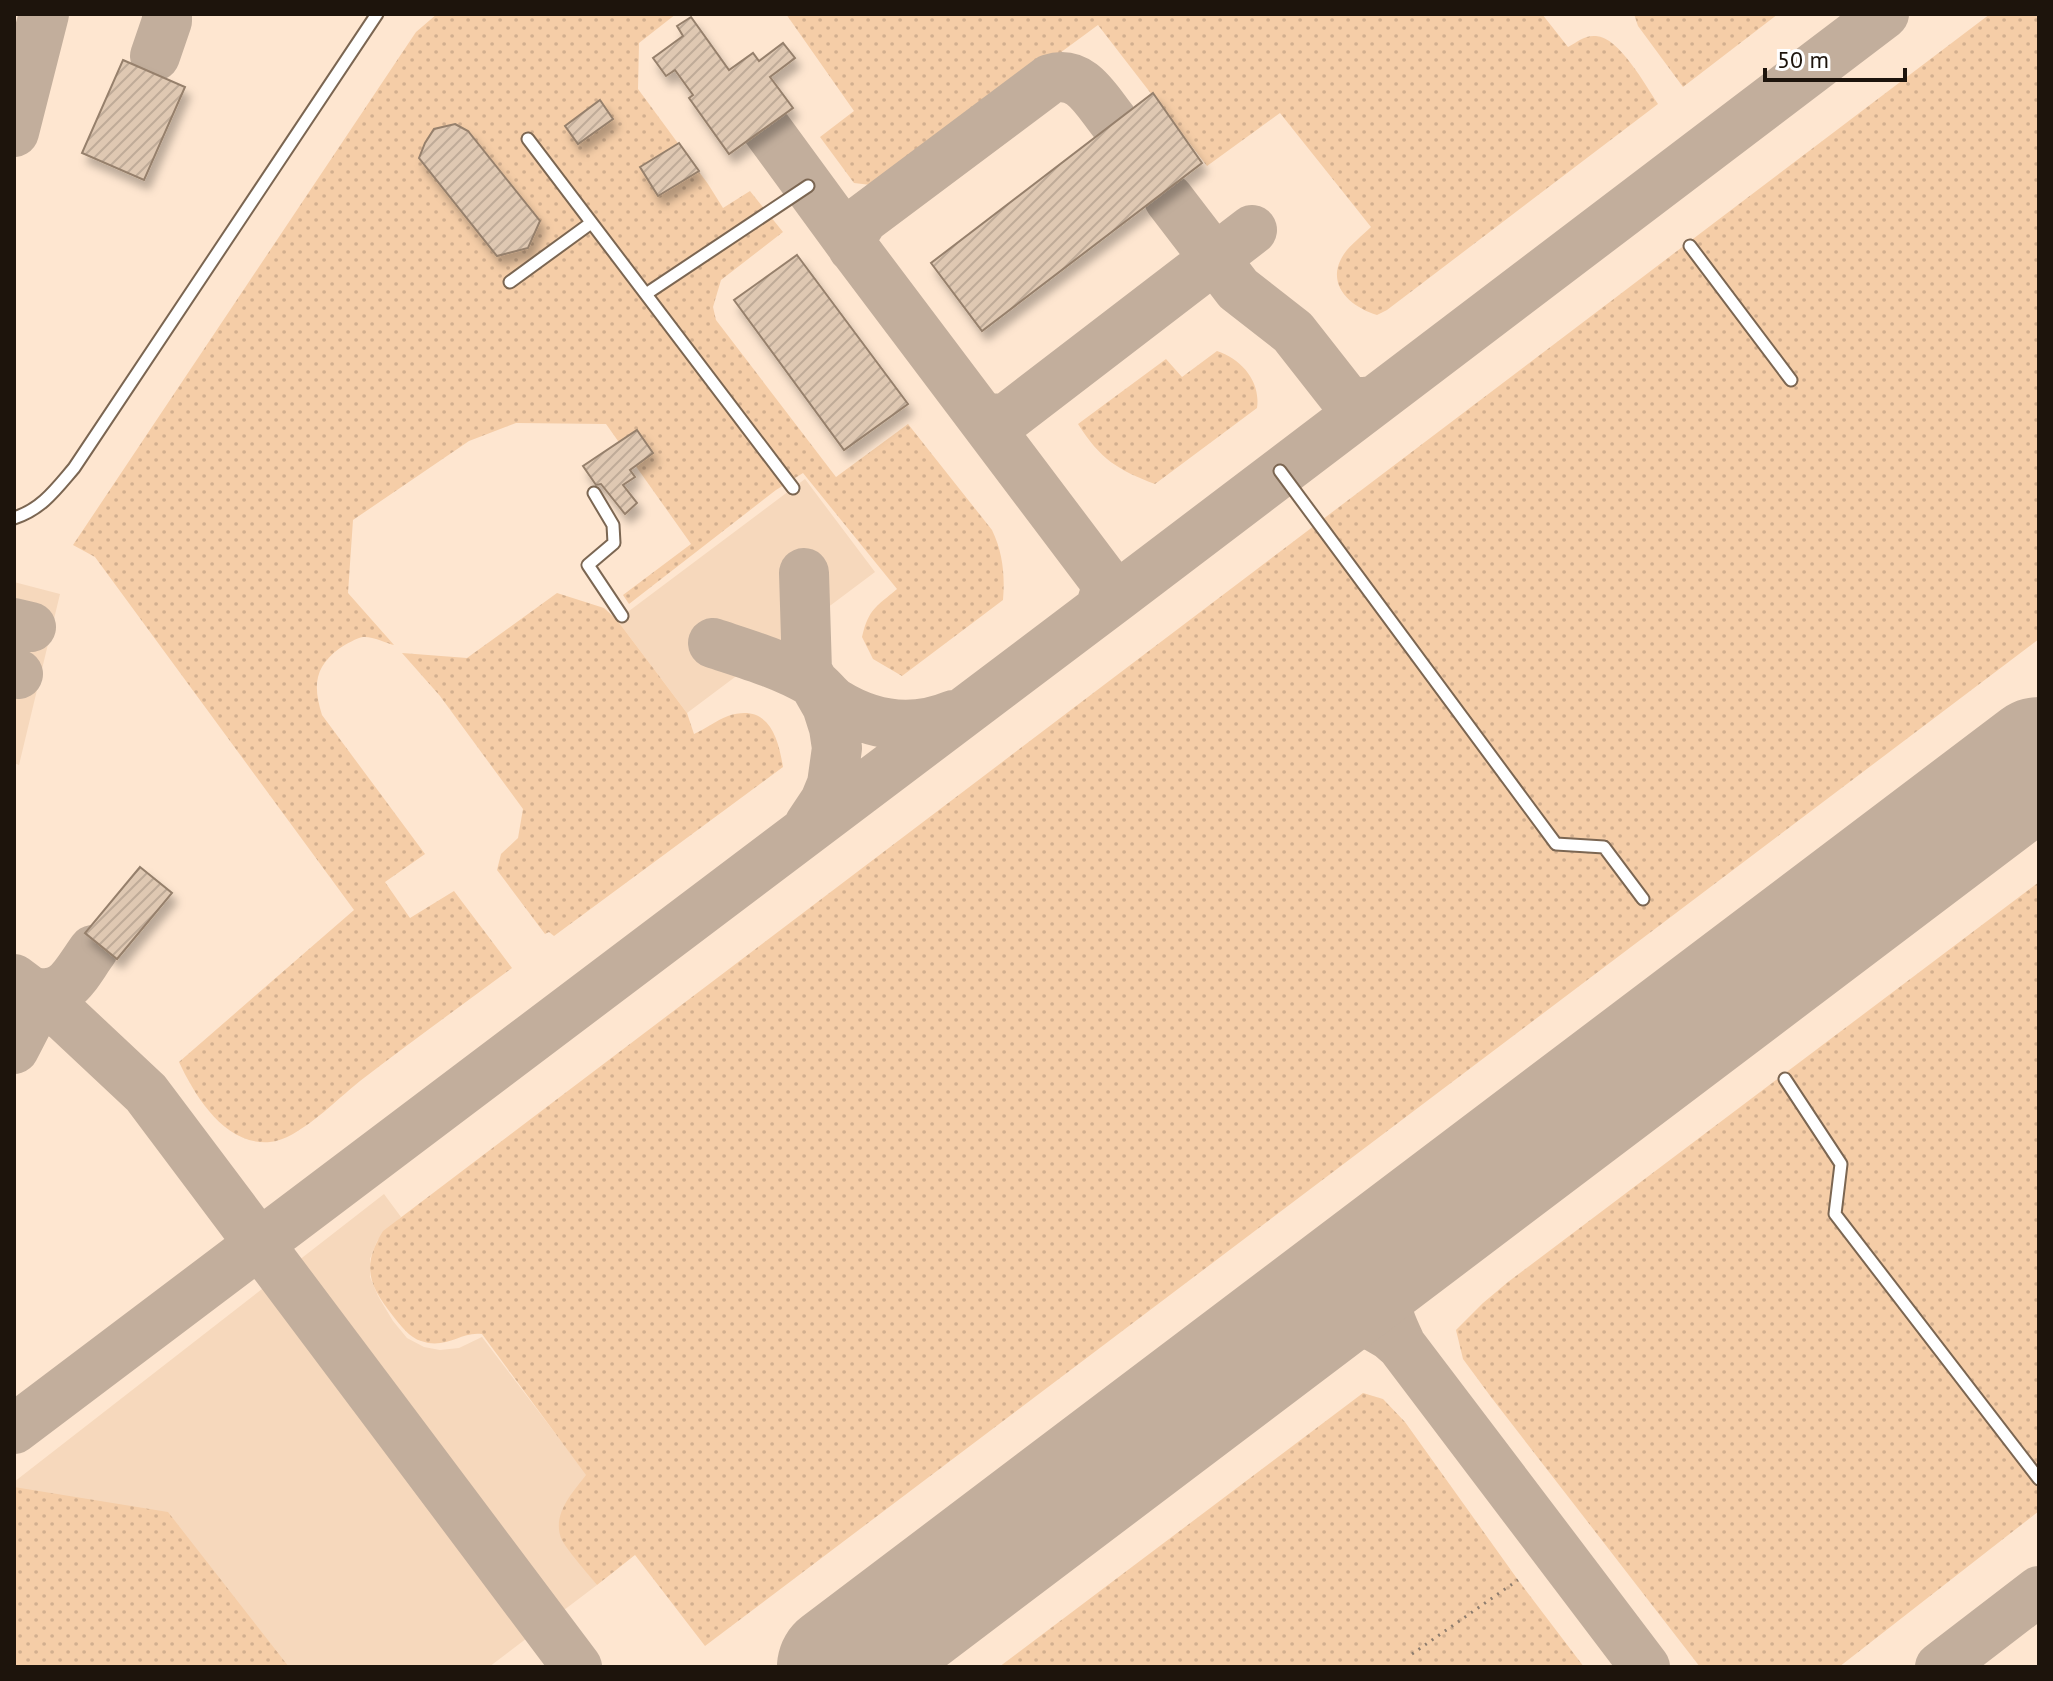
<svg xmlns="http://www.w3.org/2000/svg" width="2053" height="1681" font-family="'PT Sans',sans-serif">
  <style>
    .built { fill: #f6d8bc }
    .grass { fill: url(#grass-dots) }
    .lines { fill: none; stroke-linecap: round; stroke-linejoin: round }
    .taxiway { stroke: #c2ae9c; stroke-width: 50 }
    .runway { stroke: #c2ae9c; stroke-width: 126 }
    .building { fill: url(#building-hatch); stroke: #96806c; stroke-width: 2; filter: url(#shadow) }
    .lane-casing { stroke: #7b6652; stroke-width: 15 }
    .path { stroke: #8d7c6d; stroke-width: 3; stroke-dasharray: 2 6; stroke-linecap: butt }
    .lane { stroke: #fff; stroke-width: 11 }
  </style>
  <defs>
    <pattern id="grass-dots" width="8" height="8" patternUnits="userSpaceOnUse" patternTransform="scale(2)"><rect width="8" height="8" fill="#f5cda7"/><path d="M2 2h.1M6 6h.1" fill="none" stroke="#d2af8f" stroke-width="1.8" stroke-linecap="round"/></pattern>
    <pattern id="building-hatch" width="6" height="6" patternUnits="userSpaceOnUse" patternTransform="scale(2)"><rect width="6" height="6" fill="#dfc8b2"/><path d="M-1 1l2-2M0 6l6-6M5 7l2-2" fill="none" stroke="#bfab98"/></pattern>
    <filter id="shadow"><feDropShadow dx="5" dy="9" stdDeviation="4" flood-color="#0004"/></filter>
  </defs>
  <rect width="100%" height="100%" fill="#fee6d0"/>
  <path class="built" d="M805,479l70,93 -188,141 -70,-93z
    M14,582l46,12 -41,171 -5,-2z
    M384,1194l17,23 -24,24 -7,18v18l8,19 15,25 14,17 17,9 16,3 19,-2 23,-11 105,138 -26,63 36,47 -108,82h-201l-274,-180v-5z"/>
  <path class="grass" d="M437,14h239l-37,29 -1,46 70,95 15,24 27,-17 33,41 -62,48 -8,27 3,13 120,157 72,-53 84,106c11,23 13,45 11,70l-101,76 -29,-17 -11,-22c7,-29 14,-30 35,-48l-94,-116 -27,17 -147,114 -6,-9 68,-51 -85,-120 -90,-1 -47,18 -116,79 -5,73 46,52c-8,-2 -22,-9 -31,-8 -6,1 -17,7 -23,11 -26,19 -27,38 -18,67l103,139 -40,28 25,36 44,-27 58,77c-51,38 -103,75 -152,113 -23,18 -62,59 -90,61 -45,4 -75,-46 -91,-80l175,-152 -259,-353 -22,-12 343,-513z
    M786,14h756l26,33c9,-5 17,-12 28,-11 23,1 50,50 62,68l-271,206 -10,5c-27,-8 -53,-31 -33,-61 7,-10 18,-18 27,-27l-91,-114 -73,53 -109,-141 -219,161 -25,-3 -34,-46 34,-26z
    M1634,14h144l-95,73 -45,-61z
    M1990,14h49v625l-1334,1007 -70,-91 -38,30c-8,-10 -32,-37 -36,-47 -9,-24 12,-46 25,-63l-104,-141c-21,-3 -36,16 -61,7 -11,-3 -21,-16 -28,-25 -24,-31 -32,-49 -10,-85z
    M1217,351c24,8 44,30 40,57l-102,76c-37,-14 -55,-25 -77,-60l88,-65 16,18z
    M557,593l47,15 13,12 70,93 7,21c11,-5 23,-14 34,-18 40,-13 50,20 55,51l-229,169 -5,-4 -4,2 -48,-64 4,-16 17,-16 5,-29 -83,-113 -38,-43 65,5z
    M2039,882v629l-200,156h-139l-209,-270 -28,-38 -7,-29 27,-27 25,-21z
    M1363,1393l20,6 22,23 113,158 66,87h-585z
    M14,1487l154,25 121,155h-275z"/>
  <g class="lines">
    <path class="taxiway" d="M155,56l12,-35v-7
      M766,128l90,123 248,329 1,13 -5,16
      M14,132l30,-118
      M1169,199l69,90 55,43 51,65c9,7 18,5 29,4
      M853,248l2,-16 8,-13 187,-140c31,-10 46,21 63,42
      M979,414l9,5 19,-1 245,-188
      M804,573l3,98 20,35 7,22 3,20 -5,36 -7,17 -16,24
      M14,623l17,4
      M713,643c33,11 68,21 99,39 9,5 14,15 23,21 37,23 77,29 118,12
      M14,673l4,1
      M14,979l52,39 80,75 431,574
      M52,1006l-18,-14c32,8 42,-19 59,-42
      M14,1049l15,-29 15,-20
      M1293,1325c41,-8 75,-12 108,20l244,322
      M1401,1345c-4,-10 -10,-20 -12,-30 -6,-27 9,-56 21,-79
      M14,1429l1105,-834 765,-581
      M1940,1667l99,-76"/>
    <path class="runway" d="M840,1667l1199,-907"/>
  </g>
  <path class="building" d="M691,17l38,53 24,-17 6,8 24,-18 12,15 -25,19 23,31 -64,46 -40,-56 4,-3 -18,-25 -9,6 -13,-18 30,-22 -6,-10z
    M123,60l62,27 -41,93 -62,-27z
    M1153,93l49,70 -220,168 -51,-68z
    M600,100l13,19 -35,25 -13,-18z
    M455,124l13,7 72,90 -12,27 -31,8 -78,-98 6,-15 9,-14z
    M679,143l20,28 -41,25 -18,-29z
    M797,255l111,149 -64,46 -110,-150z
    M637,430l16,23 -23,17 5,7 -12,8 14,18 -12,11 -24,-30 -5,1 -13,-19z
    M140,867l32,26 -55,66 -32,-26z"/>
  <g class="lines">
    <g class="lane-casing">
      <path id="lane" d="M528,139l265,349
        M1690,246l101,134
        M510,282l81,-59
        M646,294l162,-108
        M1280,471l276,373 48,3 39,52
        M594,493l19,32 1,18 -26,22 34,51
        M14,518c28,-9 42,-29 60,-50l303,-454
        M1785,1079l56,85 -6,50 204,265"/>
    </g>
    <path class="path" d="M1412,1654l106,-74"/>
    <use href="#lane" class="lane"/>
  </g>
  <rect width="2053" height="1681" fill="none" stroke="#1d140c" stroke-width="32"/>
  <path d="M1765 68v12h140v-12" fill="none" stroke="#1d140c" stroke-width="4"/>
  <text x="1777" y="68" font-size="24" fill="#1d140c" stroke="#ffffff" stroke-width="6" paint-order="stroke">50 m</text>
</svg>
